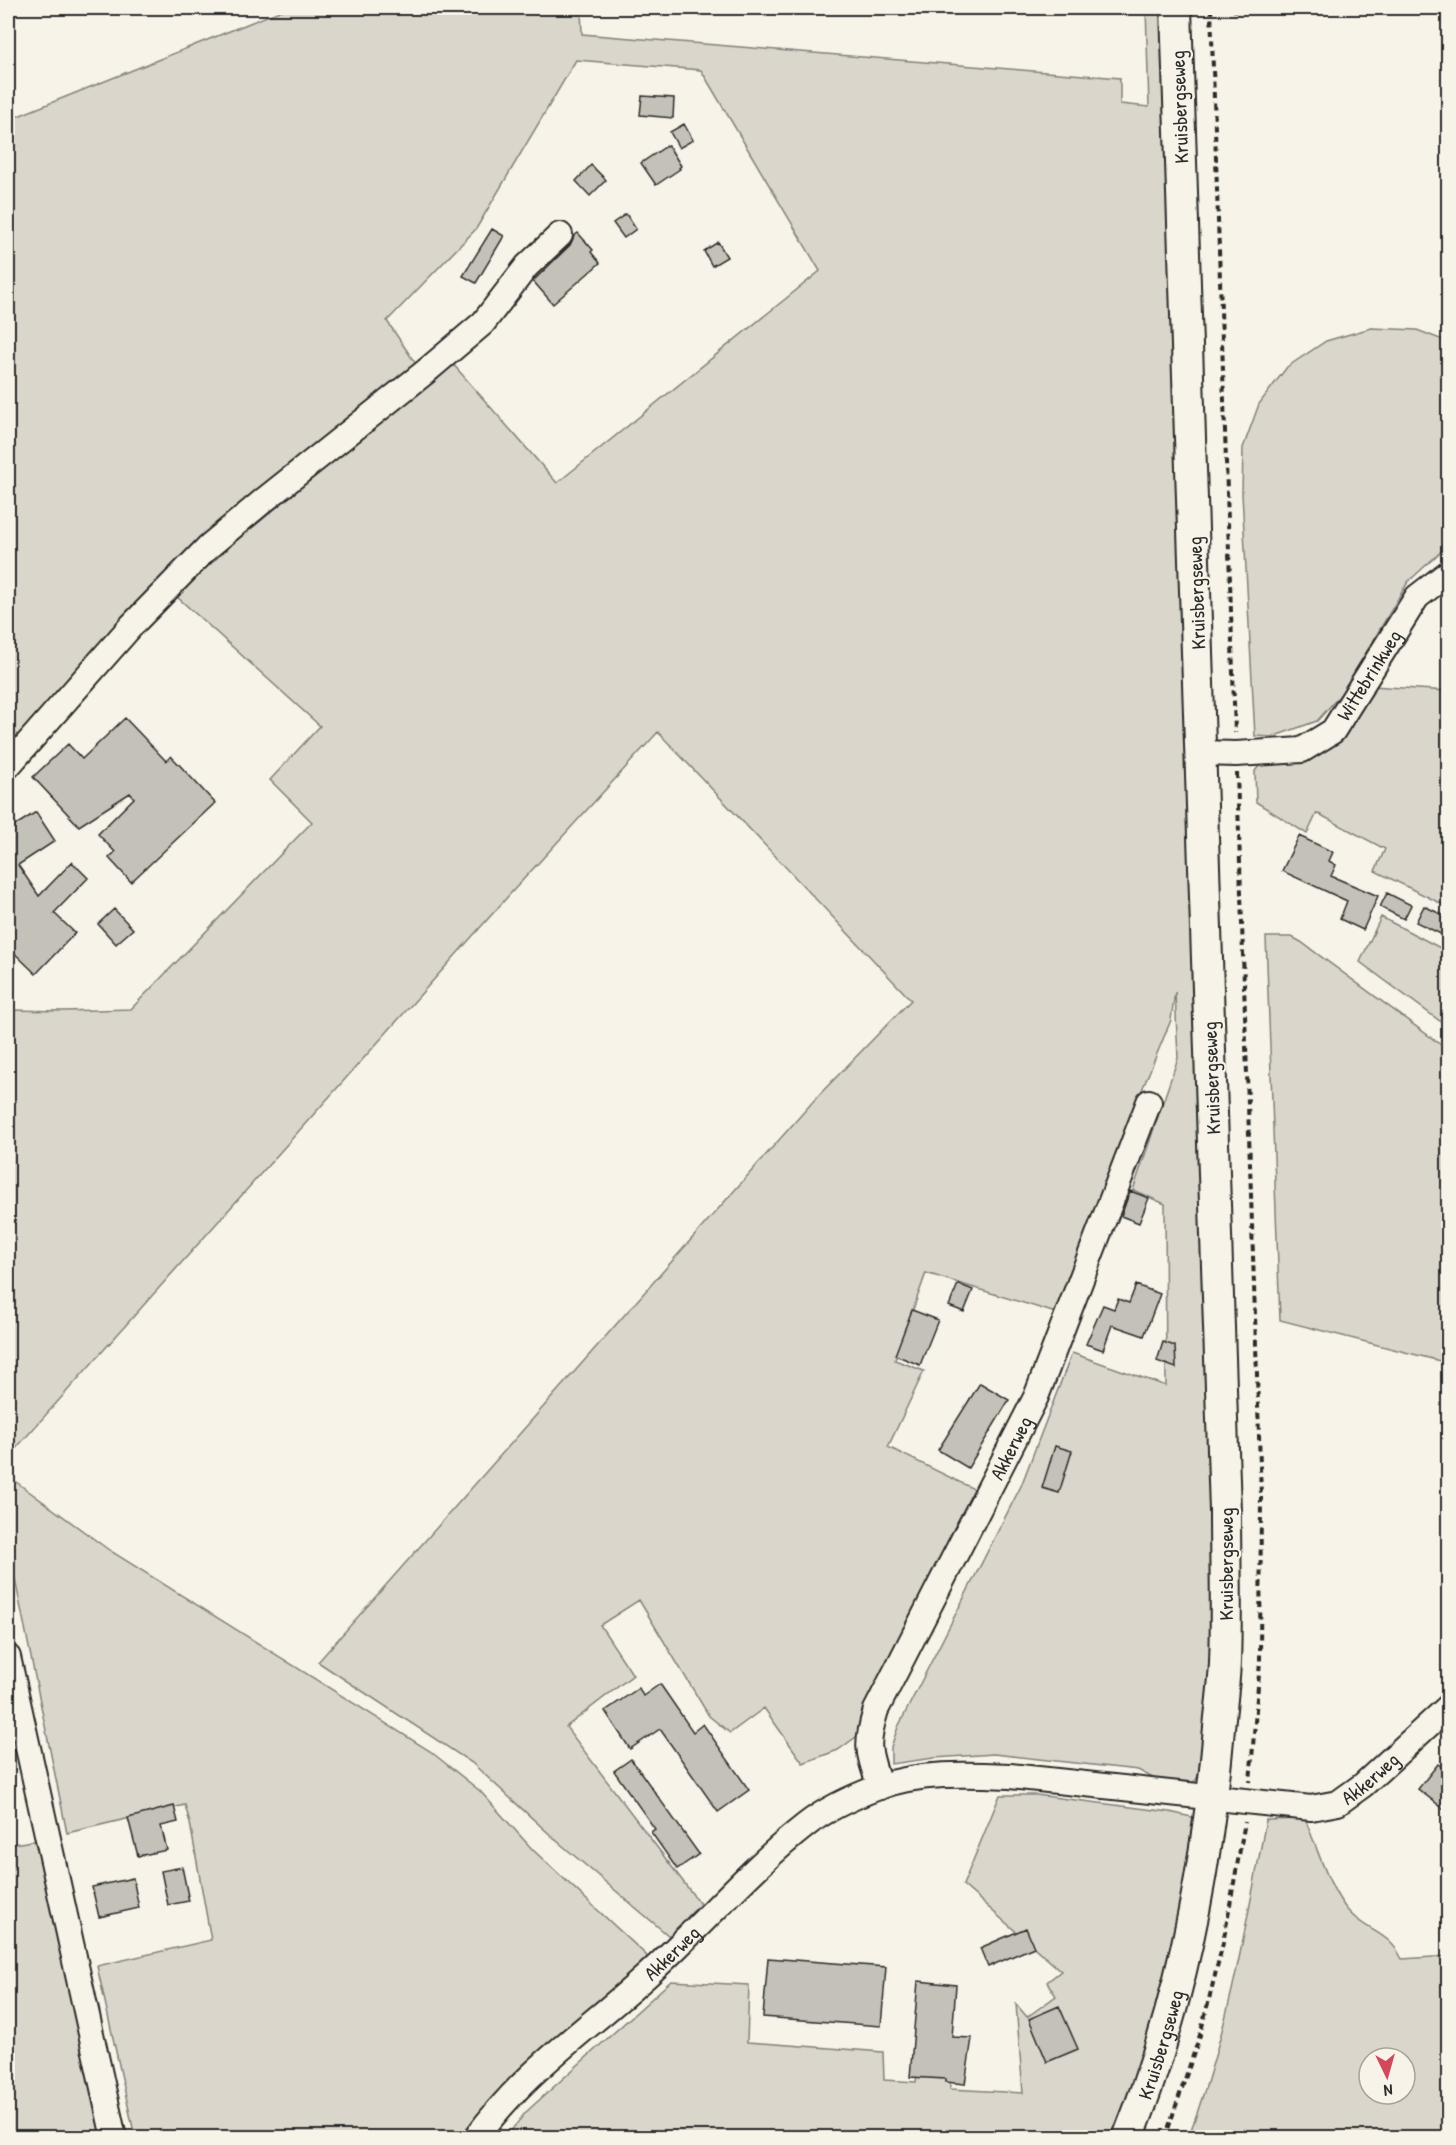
<svg xmlns="http://www.w3.org/2000/svg" width="1456" height="2145" font-family="'Patrick Hand',sans-serif">
  <style>
    .green { fill: #dad6cc; stroke: #82807c; stroke-width: 1.5; fill-rule: evenodd }
    .building { fill: #c4c1b9; stroke: #2b2b2b; stroke-width: 1.5 }
    .lines { fill: none; stroke-linecap: round; stroke-linejoin: round }
    .minor-casing { stroke: #2b2b2b; stroke-width: 28 }
    .major-casing { stroke: #2b2b2b; stroke-width: 34 }
    .path { stroke: #2b2b2b; stroke-width: 4; stroke-dasharray: 6 4.5; stroke-linecap: butt }
    .minor { stroke: #f7f3e8; stroke-width: 24 }
    .major { stroke: #f7f3e8; stroke-width: 30 }
    .labels { text-anchor: middle; dominant-baseline: central; stroke-width: 4.5; stroke-linejoin: round; paint-order: stroke }
    .street-label { font-size: 20px; fill: #2b2b2b; stroke: #f7f3e8 }
  </style>
  <rect width="100%" height="100%" fill="#f7f3e8"/>
  <filter id="ink" filterUnits="userSpaceOnUse"><feTurbulence type="fractalNoise" baseFrequency=".0167" numOctaves="2"/><feDisplacementMap in="SourceGraphic" scale="12" xChannelSelector="R" yChannelSelector="G"/><feConvolveMatrix kernelMatrix="1 2 1 2 8 2 1 2 1" color-interpolation-filters="sRGB"/></filter>
  <g filter="url(#ink)">
    <path class="green" d="M287,8h294l1,26 538,44v26l29,3 -3,-99h18l52,1585 -14,174 -6,13 -8,6 -26,-3 -24,-13 -144,-16 -60,4 -43,6v-17l7,-20 123,-241 51,-133 94,33 -1,-182 -32,-14 45,-132 -3,-66 -4,28 -32,77 -80,217 -133,-41 -31,87 29,11 -36,76 98,48 -123,226 -7,16 -18,13 -35,13 -39,-55 -34,25 -21,-17 -70,-116 -39,25 33,50 -67,52 134,177 -31,32 -112,-95 -85,-78 -154,-101 499,-565 94,-97 -253,-268 -147,161 -500,561 -3,-3v-441l56,1 67,-2 181,-187 -42,-42 50,-54 -144,-130 54,-50 222,-183 105,120 263,-212 -119,-201 -125,-10 -100,169 -89,92 33,49 -187,151 -225,236v-637z
      M1230,8h165l-81,4h-80z
      M1371,328l46,2 31,12v203l-40,37 -66,111 -25,28 -45,16 -17,-1 -13,-242 1,-46 16,-44 28,-37 39,-26z
      M1372,686l76,5v216l-73,-36 10,-22 -68,-36 -10,21 -51,-32 -1,-31 4,-5 54,-20z
      M1381,917l67,35v75l-88,-65z
      M1266,937h26l9,5 147,108v313l-168,-43z
      M8,1476l101,74 321,201 50,40 53,59 113,105 1,3 -154,152 -22,27h-336l-38,-171 114,-26 -21,-117 -5,-18 -118,28 -59,-288z
      M1000,1795h36l134,17 26,6 -24,133 -24,88 -35,98 -608,1 21,-26 145,-131 78,4 -2,57 136,10 1,28 32,2 1,-7 33,1v13l73,4 -7,-89 11,13 29,-21 -9,-14 14,-11 -98,-86z
      M1305,1819c12,28 25,74 46,95 19,19 38,18 51,45l46,-3v181l-260,1c39,-102 58,-211 78,-318zM1369,2058h36v36h-36z
      M44,1839l66,298 -102,1v-293z"/>
    <path class="building" d="M642,96l32,2 -1,20 -33,-3z
      M684,124l9,16 -14,8 -9,-16z
      M668,145l13,21 -2,2 1,1 -24,16 -15,-22z
      M591,165l15,15 -16,16 -14,-15z
      M626,214l10,15 -12,9 -11,-15z
      M492,229l12,7 -28,47 -13,-7z
      M578,233l15,17 -2,2 9,11 -47,41 -20,-23 37,-36 4,-9z
      M718,242l9,15 -15,9 -8,-15z
      M125,718l41,43 5,-5 44,47 -84,79 -22,-24 6,-6 -17,-18 36,-36 -4,-5 -51,33 -46,-49 35,-33 14,15z
      M36,812l19,29 -37,24 21,31 33,-34 16,16 -34,35 21,20 -39,41 -28,-27v-117z
      M1299,836l34,16 -4,9 7,4 -5,11 47,20 -15,34 -23,-11 7,-18 -65,-30z
      M1387,893l24,12 -7,14 -24,-12z
      M1424,906l25,12v20l-33,-16z
      M114,909l19,20 -17,15 -18,-20z
      M1130,1191l19,7 -10,25 -18,-7z
      M958,1284l15,6 -9,22 -15,-6z
      M1136,1285l24,9 -16,42 -32,-11 -9,25 -17,-6 17,-39 11,4 4,-10 11,4z
      M912,1310l26,10 -18,45 -25,-10z
      M1163,1342l12,4 1,22 -19,-7z
      M980,1383l29,17 -41,68 -30,-18z
      M1055,1446l17,5 -13,42 -17,-5z
      M660,1684l33,48 10,-8 46,66 -31,22 -58,-83 -30,20 -25,-38 34,-23 4,8z
      M631,1759l68,95 -22,15 -26,-37 4,-3 -41,-58z
      M1438,1764l11,8v41l-31,-24z
      M174,1806l4,16 -17,4 6,24 -29,6 -10,-38z
      M182,1867l7,34 -21,4 -7,-34z
      M133,1878l6,30 -40,9 -7,-30z
      M1026,1928l8,19 -46,20 -8,-19z
      M768,1958l118,9 -5,59 -118,-9z
      M918,1981l38,4 -4,52 20,1 -7,46 -20,-2v-3l-35,-2z
      M1059,2006l19,43 -31,13 -18,-43z"/>
    <g class="lines">
      <g class="minor-casing">
        <g id="minor">
          <path id="s1" d="M1201,753l35,1 66,-4 31,-19 84,-134 31,-24"/>
          <path d="M8,766l124,-141 76,-78 55,-46 161,-128 59,-50 44,-57 33,-31"/>
          <path d="M8,1657l106,481"/>
          <path id="s2" d="M880,1787c-12,-36 -15,-41 -4,-77l160,-313 113,-295"/>
          <path id="s3" d="M476,2138c48,-68 118,-113 178,-169 51,-47 97,-101 152,-144 20,-16 49,-29 73,-38 40,-15 88,-13 131,-11l301,32 27,-5 25,-18 85,-78"/>
        </g>
      </g>
      <g class="major-casing">
        <g id="major">
          <path id="s4" d="M1128,2138c51,-127 78,-263 90,-399 2,-26 6,-52 7,-77 2,-50 0,-101 0,-151l-49,-1503"/>
        </g>
      </g>
      <path class="path" d="M1211,8l24,725
        M1237,773l24,723 -1,166 -10,120
        M1165,2138l35,-103 23,-92 22,-121"/>
      <use href="#minor" class="minor"/>
      <use href="#major" class="major"/>
    </g>
  </g>
  <g class="labels">
    <g class="street-label">
      <text transform="translate(1179 107) rotate(-92)">Kruisbergseweg</text>
      <text transform="translate(1196 593) rotate(-92)">Kruisbergseweg</text>
      <text stroke="none"><textPath href="#s1" startOffset="204">Wittebrinkweg</textPath></text>
      <text transform="translate(1211 1078) rotate(-92)">Kruisbergseweg</text>
      <text stroke="none"><textPath href="#s2" startOffset="374">Akkerweg</textPath></text>
      <text transform="translate(1225 1564) rotate(-90)">Kruisbergseweg</text>
      <text stroke="none"><textPath href="#s3" startOffset="1041">Akkerweg</textPath></text>
      <text stroke="none"><textPath href="#s3" startOffset="270">Akkerweg</textPath></text>
      <text stroke="none"><textPath href="#s4" startOffset="99">Kruisbergseweg</textPath></text>
    </g>
  </g>
  <rect width="1456" height="2145" fill="none" stroke="#f7f3e8" stroke-width="30"/>
  <rect x="15" y="15" width="1426" height="2115" fill="none" stroke="#2b2b2b" stroke-width="2" filter="url(#ink)"/>
  <g transform="translate(1387 2076) rotate(175)"><circle r="28" fill="#f7f3e8" stroke="#a5a39c" stroke-width="1.5"/>
  <path d="M0-4.5L10 22L0 15L-10 22Z" fill="#d1495b"/>
  <text y="-9" font-size="16" font-weight="bold" text-anchor="middle" fill="#2b2b2b">N</text>
  </g>
</svg>
